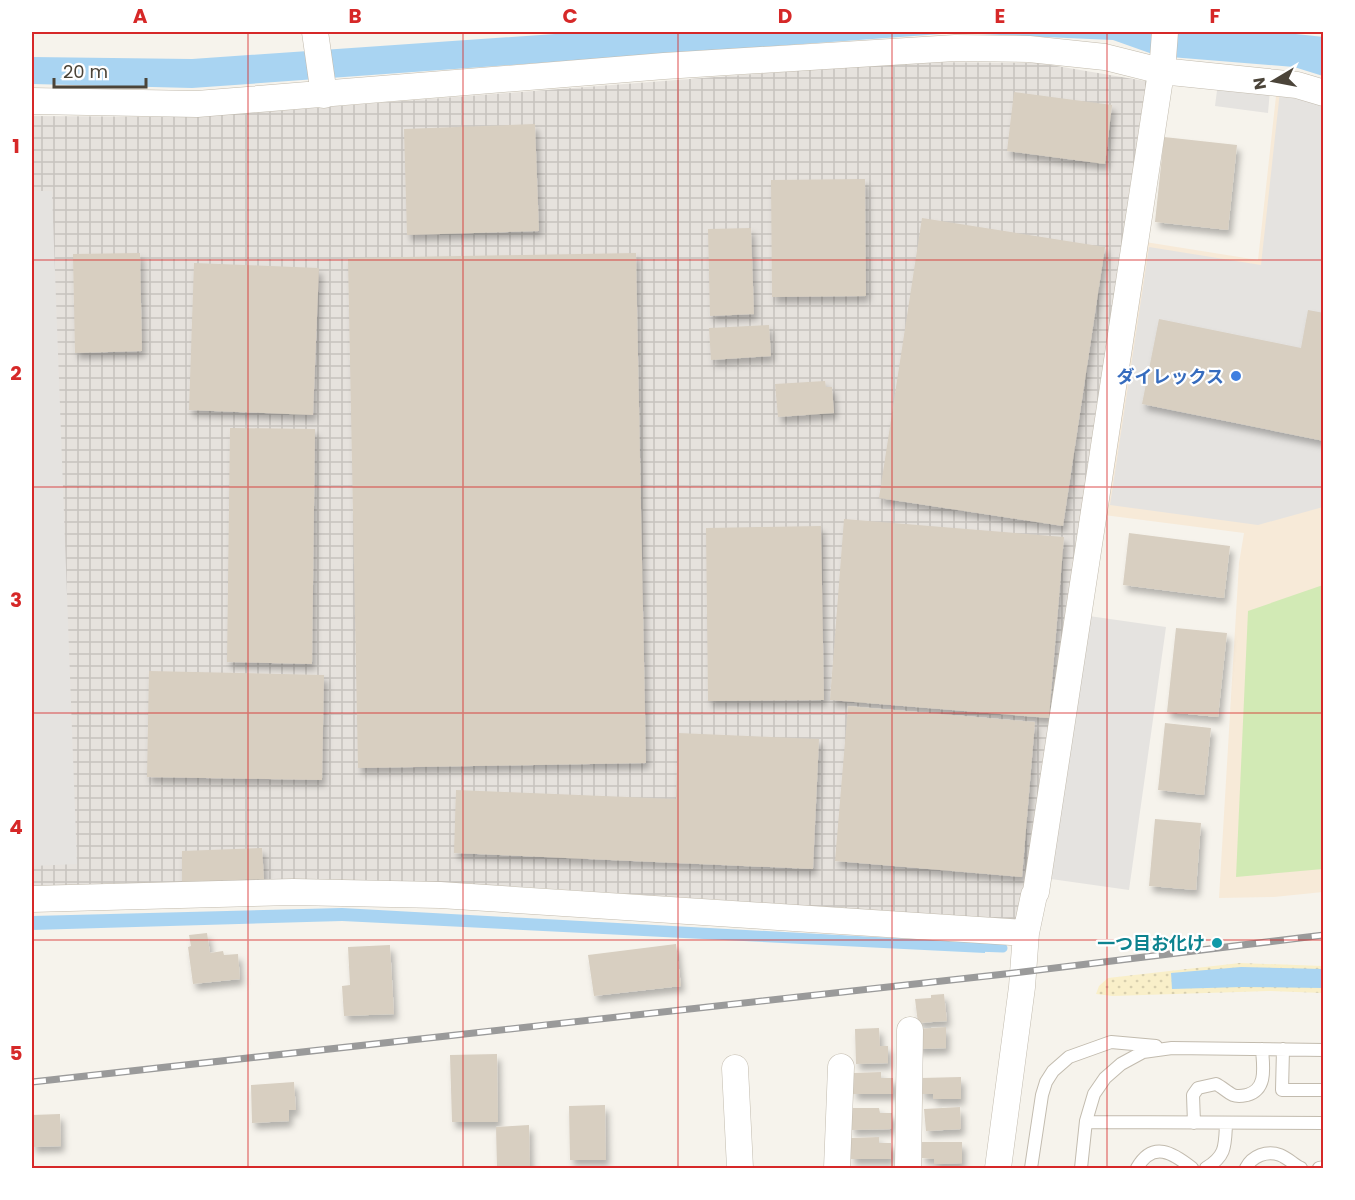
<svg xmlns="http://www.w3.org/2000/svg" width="1355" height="1200" font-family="Poppins,'Noto Sans JP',sans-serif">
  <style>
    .commercial { fill: #f7ead8 }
    .industrial { fill: url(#industrial-grid) }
    .green { fill: #d2eab5 }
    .sand { fill: url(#sand-dots) }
    .parking { fill: #e5e3e0 }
    .water { fill: #a9d4f2 }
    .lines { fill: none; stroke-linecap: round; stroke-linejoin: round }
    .stream { stroke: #a9d4f2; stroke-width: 9 }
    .building { fill: #d8cfc1; filter: url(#shadow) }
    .lane-casing { stroke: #c2bbae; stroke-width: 14 }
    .street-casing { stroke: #c2bbae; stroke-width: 27 }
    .lane { stroke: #fff; stroke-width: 12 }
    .street { stroke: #fff; stroke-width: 26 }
    .rail-casing { stroke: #9a9a9a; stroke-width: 7 }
    .rail { stroke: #fff; stroke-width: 4.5; stroke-dasharray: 14; stroke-linecap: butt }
    .grid { fill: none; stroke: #d62828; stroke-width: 1.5; stroke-opacity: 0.55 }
    .shop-dot { fill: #3f7fe0; stroke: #fff; stroke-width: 2 }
    .culture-dot { fill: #0f9aa8; stroke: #fff; stroke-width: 2 }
    .labels { text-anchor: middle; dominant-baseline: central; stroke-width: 4.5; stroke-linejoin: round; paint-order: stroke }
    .shop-label { font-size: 18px; font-weight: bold; fill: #366cbe; stroke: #fff; text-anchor: end }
    .culture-label { font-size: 18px; font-weight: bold; fill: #0d838f; stroke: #fff; text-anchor: end }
    .neatline { fill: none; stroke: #d62828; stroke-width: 2 }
    .grid-label { font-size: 20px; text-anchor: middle; font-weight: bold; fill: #d62828 }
  </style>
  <defs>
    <pattern id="industrial-grid" width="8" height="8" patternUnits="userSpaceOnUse" patternTransform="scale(1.5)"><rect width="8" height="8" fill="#e6e2dd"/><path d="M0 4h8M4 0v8" fill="none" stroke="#c7c3be"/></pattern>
    <pattern id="sand-dots" width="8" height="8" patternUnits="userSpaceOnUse" patternTransform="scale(1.5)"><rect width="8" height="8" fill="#f9efc9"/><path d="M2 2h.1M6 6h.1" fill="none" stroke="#d7cead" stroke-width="1.8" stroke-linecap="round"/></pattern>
    <filter id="shadow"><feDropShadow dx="3.5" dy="6" stdDeviation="3" flood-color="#0004"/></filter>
  </defs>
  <rect width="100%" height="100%" fill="#f6f3ec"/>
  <path class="commercial" d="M1277,87l46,10v795l-49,5 -55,1 20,-335 5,-30 -140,-18 35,-274 119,19z"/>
  <path class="industrial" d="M909,62l130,1 112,19 -126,838 -516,-34 -204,-3 -273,3v-770l164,1z"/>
  <path class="green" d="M1323,585v284l-87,8 12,-266z"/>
  <path class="sand" d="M1240,963l83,3v27l-54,-2 -156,5 -17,-2 3,-8 9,-8z"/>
  <path class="parking" d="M1218,83l52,7 -2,23 -53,-7z
    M1280,91l43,10v406l-65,18 -148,-20 39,-258 112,18z
    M32,191h20l25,673 -45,2z
    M1089,616l77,11 -37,263 -78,-11z"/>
  <path class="water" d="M584,32h693l47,5 -1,39 -29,-9 -136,-11 -45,-16 -158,-7 -763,55 -160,-4v-27l160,2z
    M342,908l643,35v10l-643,-32 -310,9v-14z
    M1241,967l82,2v19l-81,-1 -70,2 -1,-16z"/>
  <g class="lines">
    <path class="stream" d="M975,947l28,1"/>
  </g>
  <path class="building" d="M1014,92l98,13 -7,59 -98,-13z
    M535,124l4,107 -132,4 -3,-106z
    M1164,137l73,8 -9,85 -73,-8z
    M865,179l1,117 -94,1 -1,-117z
    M922,218l183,29 -42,279 -184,-28z
    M751,228l3,86 -44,2 -2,-87z
    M140,253l2,98 -67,2 -2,-99z
    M636,253l10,510 -288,5 -10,-510z
    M194,263l125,5 -6,147 -124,-5z
    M1308,310l16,3v128l-182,-37 17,-85 142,29z
    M769,325l2,31 -60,4 -2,-32z
    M825,381l1,6h6l2,26 -56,4 -3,-33z
    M230,428l85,1 -3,235 -85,-2z
    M844,519l220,18 -15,181 -219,-18z
    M821,526l3,174 -116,1 -2,-173z
    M1129,533l101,13 -6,52 -101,-13z
    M1176,628l51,5 -9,84 -51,-5z
    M149,671l175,4 -2,105 -175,-3z
    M848,706l187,16 -13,155 -187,-16z
    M1165,723l46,5 -7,67 -46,-5z
    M678,733l141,6 -6,130 -359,-16 2,-63 220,9z
    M1155,819l46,4 -5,67 -47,-4z
    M262,848l2,31 -82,3v-31z
    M207,933l3,20 13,-2 1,4 14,-1 2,25 -47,5 -5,-37 3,-1 -2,-11z
    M676,944l5,42 -87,10 -6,-41z
    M390,945l4,69 -50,2 -2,-30 8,-1 -2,-38z
    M944,994l3,27 -29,2 -3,-24 16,-1v-3z
    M946,1027v21l-29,1 -1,-20z
    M879,1028l1,18h8v17l-32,1 -1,-35z
    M497,1054l1,68h-46l-2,-67z
    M881,1072v6h12v16h-40v-21z
    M961,1077v22h-28v-5h-12v-16z
    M294,1082l2,28h-7v11l-37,2 -1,-38z
    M605,1105l1,55h-36l-1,-54z
    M960,1107l1,22 -35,2 -2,-22z
    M851,1108h28l1,5h12l-1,16 -40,1z
    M60,1114l1,32 -29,1v-32z
    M529,1125l1,42 -33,1 -1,-41z
    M879,1137v6h12v16h-40v-21z
    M922,1142h40v21l-28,1v-5l-12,-1z"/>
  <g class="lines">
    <g class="lane-casing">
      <path id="lane" d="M1283,1049l-1,41h42
        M1086,1122l238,1
        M1194,1123l-1,-28 5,-7 18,-4c6,3 11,8 17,11 5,2 9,1 14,0 21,-6 16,-29 15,-46
        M1031,1168l11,-73 4,-13 7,-11 16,-14 42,-15 45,4
        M1081,1168l5,-47 8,-27 11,-16 16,-14 22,-12 29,-4 152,2
        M1137,1168c16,-28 36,-15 55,0
        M1206,1168c20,-12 19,-22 20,-44
        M1246,1168c6,-12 21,-18 34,-13 8,3 14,10 21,13
        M1319,1168l5,-1"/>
    </g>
    <g class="street-casing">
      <path id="street" d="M315,32l9,63
        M32,101l165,3 467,-38 291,-18 74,1 76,8 56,14 136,14 27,8
        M32,899l261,-7 147,3 586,38
        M735,1068l5,100
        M837,1168l4,-101
        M908,1168l2,-138
        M998,1168l24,-181 4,-54 8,-38 2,-3 127,-833 2,-27"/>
    </g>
    <use href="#lane" class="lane"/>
    <use href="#street" class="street"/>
    <g class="rail-casing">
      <path id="rail" d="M32,1082l973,-108 319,-39"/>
    </g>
    <use href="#rail" class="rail"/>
  </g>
  <path class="grid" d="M248,32v1136M463,32v1136M678,32v1136M892,32v1136M1107,32v1136M32,260h1292M32,487h1292M32,713h1292M32,940h1292"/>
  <circle class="shop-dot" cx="1236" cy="376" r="6"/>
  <circle class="culture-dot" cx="1217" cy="943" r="6"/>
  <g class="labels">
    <g class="shop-label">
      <text x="1224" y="376">ダイレックス</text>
    </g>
    <g class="culture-label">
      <text x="1205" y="943">一つ目お化け</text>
    </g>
  </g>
  <rect width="1355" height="1200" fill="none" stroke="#ffffff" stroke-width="66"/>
  <g transform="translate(1274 81) rotate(260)" stroke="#ffffff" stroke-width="4.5" paint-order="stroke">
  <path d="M0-4.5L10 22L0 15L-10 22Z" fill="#4b4439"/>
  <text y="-9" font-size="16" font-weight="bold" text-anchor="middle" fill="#4b4439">N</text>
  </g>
  <path d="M54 78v9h92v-9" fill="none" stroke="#4b4439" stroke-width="3"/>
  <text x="63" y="78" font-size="18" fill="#4b4439" stroke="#ffffff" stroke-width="4.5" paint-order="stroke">20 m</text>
  <rect x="33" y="33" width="1289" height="1134" class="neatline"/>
  <g class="grid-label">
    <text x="140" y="23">A</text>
    <text x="355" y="23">B</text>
    <text x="570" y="23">C</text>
    <text x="785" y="23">D</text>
    <text x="1000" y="23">E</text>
    <text x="1215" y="23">F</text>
    <text x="16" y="153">1</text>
    <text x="16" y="380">2</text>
    <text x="16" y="607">3</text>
    <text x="16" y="834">4</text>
    <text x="16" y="1060">5</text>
  </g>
</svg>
